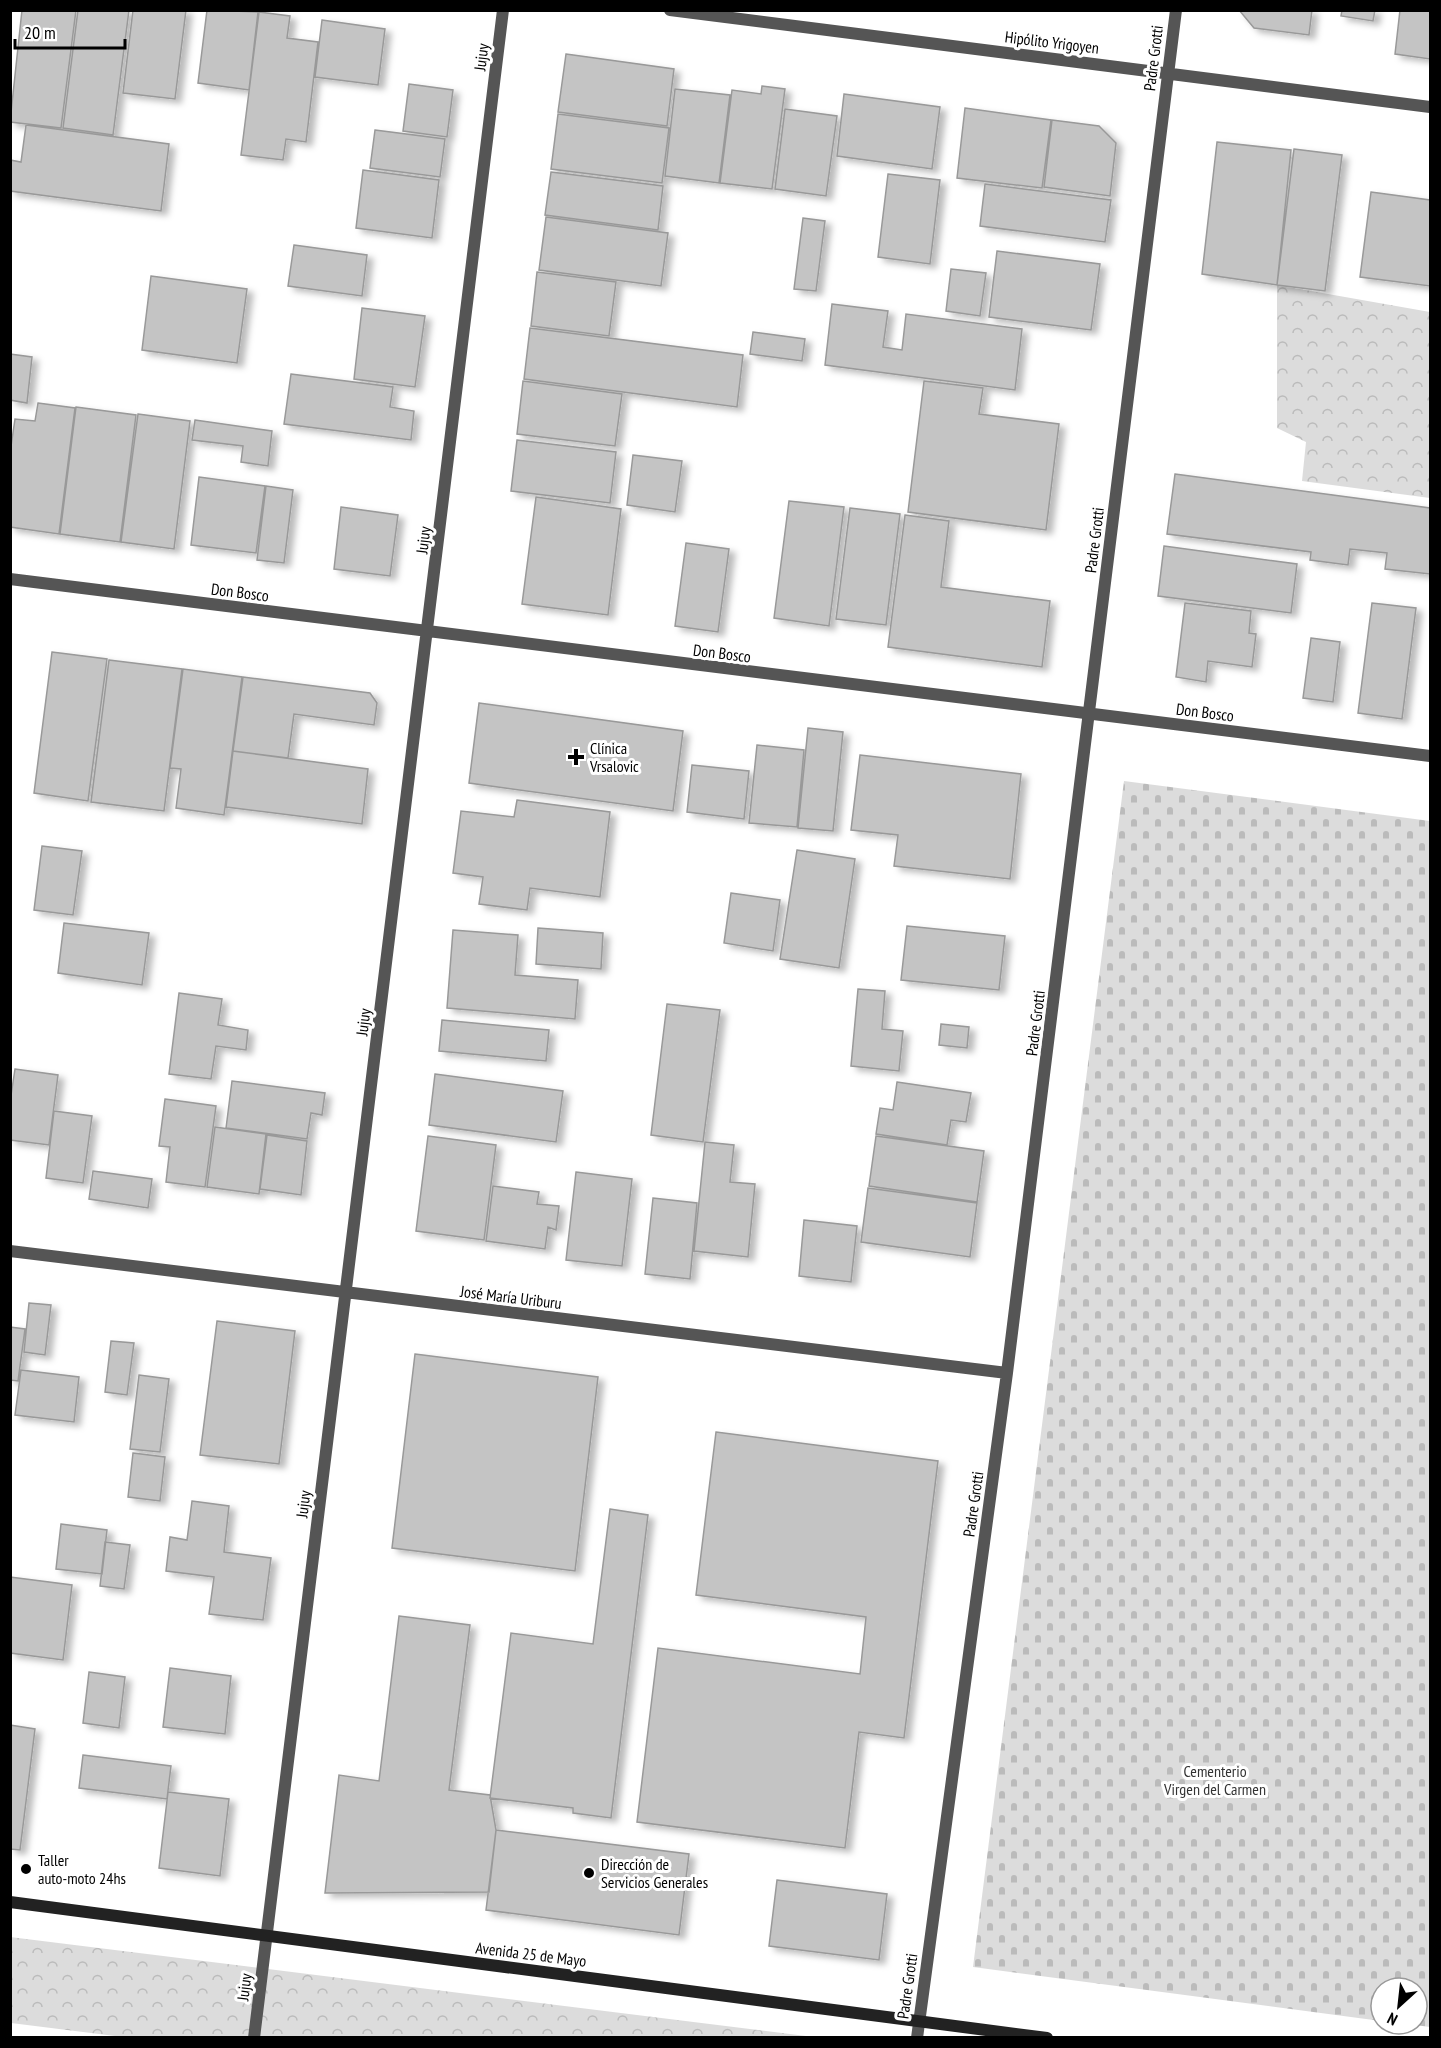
<svg xmlns="http://www.w3.org/2000/svg" width="1441" height="2048" font-family="'PT Sans Narrow',sans-serif">
  <style>
    .forest { fill: url(#forest-crowns) }
    .cemetery { fill: url(#cemetery-stones) }
    .building { fill: #c4c4c4; stroke: #999; stroke-width: 1.5; filter: url(#shadow) }
    .lines { fill: none; stroke-linecap: round; stroke-linejoin: round }
    .street { stroke: #555; stroke-width: 12 }
    .secondary { stroke: #222; stroke-width: 12 }
    .poi-dot { fill: #000; stroke: #fff; stroke-width: 2 }
    .labels { text-anchor: middle; dominant-baseline: central; stroke-width: 6; stroke-linejoin: round; paint-order: stroke }
    .street-label { font-size: 16px; fill: #000; stroke: #fff }
    .poi-label { font-size: 16px; fill: #000; stroke: #fff; text-anchor: start }
    .park-label { font-size: 16px; fill: #333; stroke: #fff }
  </style>
  <defs>
    <pattern id="forest-crowns" width="20" height="18" patternUnits="userSpaceOnUse" patternTransform="scale(1.5)"><rect width="20" height="18" fill="#dcdcdc"/><path d="M2 6a3 3 0 1 1 6 0M12 15a3 3 0 1 1 6 0" fill="none" stroke="#bbb"/></pattern>
    <pattern id="cemetery-stones" width="16" height="16" patternUnits="userSpaceOnUse" patternTransform="scale(1.5)"><rect width="16" height="16" fill="#dcdcdc"/><path d="M2 7V4a2 2 0 0 1 4 0v3zM10 15v-3a2 2 0 0 1 4 0v3z" fill="#bbb"/></pattern>
    <filter id="shadow"><feDropShadow dx="6" dy="4" stdDeviation="3" flood-color="#0004"/></filter>
  </defs>
  <rect width="100%" height="100%" fill="#fff"/>
  <path class="forest" d="M1277,285l153,27v186l-128,-17 4,-39 -29,-14z
    M10,1937l804,100 -683,1 -120,-15z"/>
  <path class="cemetery" d="M1124,781l306,40v1206l-23,-3h10v-36h-36v33l-408,-54z"/>
  <path class="building" d="M22,10h54l-15,118 -51,-6z
    M78,10h51l-16,125 -50,-7z
    M133,10h53l-11,89 -52,-6z
    M207,10l51,2 -9,78 -51,-7z
    M1239,10h73l-3,25 -55,-7z
    M1342,10h33l-2,11 -32,-5z
    M1400,10h30v49l-35,-5z
    M259,12l31,4 -3,22 31,4 -12,100 -20,-3 -3,21 -42,-5z
    M322,20l63,9 -7,56 -63,-8z
    M566,54l108,15 -7,57 -109,-14z
    M409,84l44,6 -6,47 -44,-6z
    M762,86l23,3 -13,100 -52,-6 12,-93 29,4z
    M675,89l55,6 -11,88 -54,-7z
    M844,94l96,13 -8,62 -95,-13z
    M965,108l86,12 -9,68 -85,-10z
    M785,109l52,7 -11,80 -51,-7z
    M558,114l111,14 -7,55 -111,-14z
    M1052,120l47,6 17,17 -6,53 -66,-9z
    M26,125l143,19 -8,67 -151,-20v-31l11,2z
    M375,130l70,9 -5,38 -70,-9z
    M1217,142l74,8 -14,135 -75,-11z
    M1294,149l48,6 -17,136 -48,-6z
    M363,170l76,10 -7,58 -76,-10z
    M551,172l112,14 -5,44 -113,-15z
    M888,174l52,6 -10,84 -52,-7z
    M985,184l126,16 -6,42 -125,-16z
    M1371,192l59,8v86l-70,-9z
    M546,217l122,16 -7,53 -122,-16z
    M803,218l22,3 -9,70 -22,-2z
    M294,245l73,10 -5,41 -74,-10z
    M997,251l103,13 -9,66 -102,-13z
    M951,269l35,4 -6,43 -34,-5z
    M537,272l79,10 -7,54 -78,-10z
    M151,276l96,13 -10,74 -95,-13z
    M832,304l56,7 -5,36 19,3 4,-36 116,15 -7,61 -190,-25z
    M362,308l63,8 -10,71 -61,-8z
    M530,328l213,27 -6,52 -213,-28z
    M753,332l52,7 -3,22 -52,-7z
    M10,354l22,3 -5,46 -17,-3z
    M291,374l102,13 -3,20 24,4 -3,29 -127,-16z
    M523,381l99,13 -7,52 -98,-12z
    M924,381l59,7 -4,26 80,10 -13,106 -138,-18z
    M38,403l37,5 -16,126 -49,-7v-74l5,-34 20,2z
    M76,407l60,8 -16,127 -60,-8z
    M138,414l52,7 -16,128 -53,-7z
    M195,420l77,11 -4,35 -27,-4 2,-16 -51,-6z
    M517,440l99,12 -6,51 -99,-12z
    M633,455l49,6 -7,51 -48,-7z
    M1175,474l255,34v66l-45,-5 2,-16 -37,-4 -2,16 -38,-5 1,-8 -144,-18z
    M199,477l66,9 -9,67 -65,-8z
    M266,486l27,4 -9,73 -27,-3z
    M536,497l85,12 -13,106 -86,-11z
    M789,501l55,6 -15,119 -55,-8z
    M341,507l57,8 -8,61 -56,-7z
    M850,508l50,6 -14,111 -50,-6z
    M905,515l44,6 -8,66 109,14 -8,66 -154,-20z
    M686,543l43,6 -11,83 -43,-6z
    M1164,546l133,18 -6,49 -133,-17z
    M1185,603l66,8 -2,22 7,1 -4,33 -44,-6 -2,21 -30,-5z
    M1372,603l44,5 -14,111 -44,-6z
    M1311,638l29,4 -7,60 -30,-4z
    M52,652l55,7 -19,142 -54,-8z
    M109,660l73,9 -18,142 -73,-9z
    M183,669l59,8 -18,138 -48,-7 5,-39 -11,-1z
    M243,677l127,16 7,10 -3,22 -80,-11 -6,44 -55,-7z
    M479,703l204,28 -10,80 -204,-28z
    M808,728l35,4 -10,99 -35,-3z
    M757,745l47,5 -7,77 -48,-4z
    M233,751l135,18 -6,55 -136,-17z
    M860,755l161,19 -11,105 -116,-13 4,-31 -47,-5z
    M692,765l57,6 -5,48 -57,-7z
    M517,800l93,12 -10,85 -70,-9 -3,22 -48,-6 4,-27 -30,-4 8,-62 53,6z
    M42,846l40,5 -9,64 -39,-5z
    M797,850l58,9 -16,109 -59,-9z
    M731,893l49,7 -7,51 -49,-8z
    M64,923l85,10 -7,52 -84,-12z
    M907,926l98,10 -6,54 -98,-10z
    M538,928l65,5 -2,36 -65,-5z
    M453,930l65,5 -3,40 63,5 -3,39 -128,-11z
    M858,989l27,2 -3,38 21,2 -4,40 -48,-5z
    M179,993l43,6 -4,26 30,5 -2,20 -30,-4 -5,33 -42,-5z
    M667,1004l53,6 -17,132 -52,-7z
    M442,1020l107,10 -3,31 -107,-10z
    M941,1024l28,3 -2,21 -28,-3z
    M15,1069l43,6 -9,70 -39,-5v-38z
    M435,1074l128,17 -7,51 -127,-17z
    M232,1081l93,12 -3,22 -11,-2 -4,26 -81,-11z
    M897,1082l74,11 -5,29 -15,-2 -4,25 -71,-11 4,-26 13,2z
    M165,1099l51,7 -11,81 -39,-5 4,-35 -11,-1z
    M54,1111l38,5 -9,67 -37,-5z
    M215,1127l51,7 -7,60 -52,-7z
    M267,1135l40,6 -6,54 -41,-6z
    M428,1136l68,9 -12,95 -68,-9z
    M876,1136l108,15 -7,51 -108,-16z
    M705,1142l29,3 -4,37 25,2 -7,73 -54,-6z
    M93,1171l59,8 -4,29 -59,-9z
    M576,1172l56,7 -10,87 -56,-6z
    M493,1186l46,6 -2,12 22,2 -3,24 -8,-3 -3,22 -59,-8z
    M868,1188l109,15 -7,54 -109,-15z
    M653,1198l44,5 -7,76 -45,-5z
    M804,1220l53,6 -6,56 -52,-6z
    M29,1303l22,2 -6,50 -21,-3z
    M217,1321l78,10 -16,133 -79,-9z
    M10,1327l15,2 -7,52 -8,-1z
    M111,1341l23,2 -7,52 -22,-3z
    M415,1354l183,23 -23,194 -183,-23z
    M21,1370l58,7 -5,45 -59,-7z
    M139,1375l30,4 -9,73 -30,-3z
    M716,1432l222,29 -34,277 -45,-6 -14,116 -208,-26 21,-174 202,26 6,-57 -170,-22z
    M133,1453l32,4 -5,44 -32,-4z
    M192,1501l37,5 -5,46 47,6 -8,62 -54,-6 5,-37 -48,-6 4,-34 17,3z
    M610,1509l38,6 -37,303 -38,-5v-5l-83,-10 21,-165 82,11z
    M61,1524l46,6 -5,44 -46,-5z
    M105,1542l25,3 -6,44 -24,-3z
    M10,1577l62,8 -9,75 -53,-7z
    M399,1616l71,9 -21,165 41,5 6,35 -7,62 -164,1 14,-118 40,6z
    M170,1668l61,8 -6,58 -62,-7z
    M89,1672l36,5 -6,51 -36,-5z
    M10,1725l25,4 -15,121 -10,-1z
    M83,1755l88,11 -4,33 -88,-11z
    M168,1792l61,7 -9,77 -61,-8z
    M496,1830l193,24 -10,81 -193,-25z
    M777,1880l110,14 -8,66 -110,-14z"/>
  <g class="lines">
    <path class="street" d="M670,10l760,97
      M10,579l1420,177
      M10,1251l997,122
      M254,2038l249,-2028
      M917,2038l90,-665 169,-1363"/>
    <path class="secondary" d="M10,1902l1037,136"/>
  </g>
  <g class="poi-dot">
    <path d="M573 748h6v6h6v6h-6v6h-6v-6h-6v-6h6z"/>
    <circle cx="26" cy="1869" r="6"/>
    <circle cx="589" cy="1873" r="6"/>
  </g>
  <g class="labels">
    <g class="street-label">
      <text transform="translate(1052 42) rotate(7)">Hipólito Yrigoyen</text>
      <text transform="translate(481 57) rotate(-83)">Jujuy</text>
      <text transform="translate(1153 58) rotate(-83)">Padre Grotti</text>
      <text transform="translate(423 540) rotate(-83)">Jujuy</text>
      <text transform="translate(1094 540) rotate(-83)">Padre Grotti</text>
      <text transform="translate(240 592) rotate(7)">Don Bosco</text>
      <text transform="translate(722 653) rotate(7)">Don Bosco</text>
      <text transform="translate(1205 712) rotate(7)">Don Bosco</text>
      <text transform="translate(363 1022) rotate(-83)">Jujuy</text>
      <text transform="translate(1035 1023) rotate(-83)">Padre Grotti</text>
      <text transform="translate(511 1297) rotate(7)">José María Uriburu</text>
      <text transform="translate(303 1504) rotate(-83)">Jujuy</text>
      <text transform="translate(973 1504) rotate(-82)">Padre Grotti</text>
      <text transform="translate(531 1954) rotate(7)">Avenida 25 de Mayo</text>
      <text transform="translate(907 1986) rotate(-82)">Padre Grotti</text>
      <text transform="translate(244 1987) rotate(-83)">Jujuy</text>
    </g>
    <g class="poi-label">
      <text x="590" y="748">Clínica<tspan x="590" dy="18">Vrsalovic</tspan></text>
      <text x="38" y="1860">Taller<tspan x="38" dy="18">auto-moto 24hs</tspan></text>
      <text x="601" y="1864">Dirección de<tspan x="601" dy="18">Servicios Generales</tspan></text>
    </g>
    <g class="park-label">
      <text x="1215" y="1771">Cementerio<tspan x="1215" dy="18">Virgen del Carmen</tspan></text>
    </g>
  </g>
  <rect width="1441" height="2048" fill="none" stroke="#000000" stroke-width="24"/>
  <g transform="translate(1399 2006) rotate(207)"><circle r="28" fill="#ffffff" stroke="#999999" stroke-width="1.5"/>
  <path d="M0-4.5L10 22L0 15L-10 22Z" fill="#000000"/>
  <text y="-9" font-size="16" font-weight="bold" text-anchor="middle" fill="#000000">N</text>
  </g>
  <path d="M15 39v9h110v-9" fill="none" stroke="#000000" stroke-width="3"/>
  <text x="24" y="39" font-size="18" fill="#000000" stroke="#ffffff" stroke-width="4.5" paint-order="stroke">20 m</text>
</svg>
